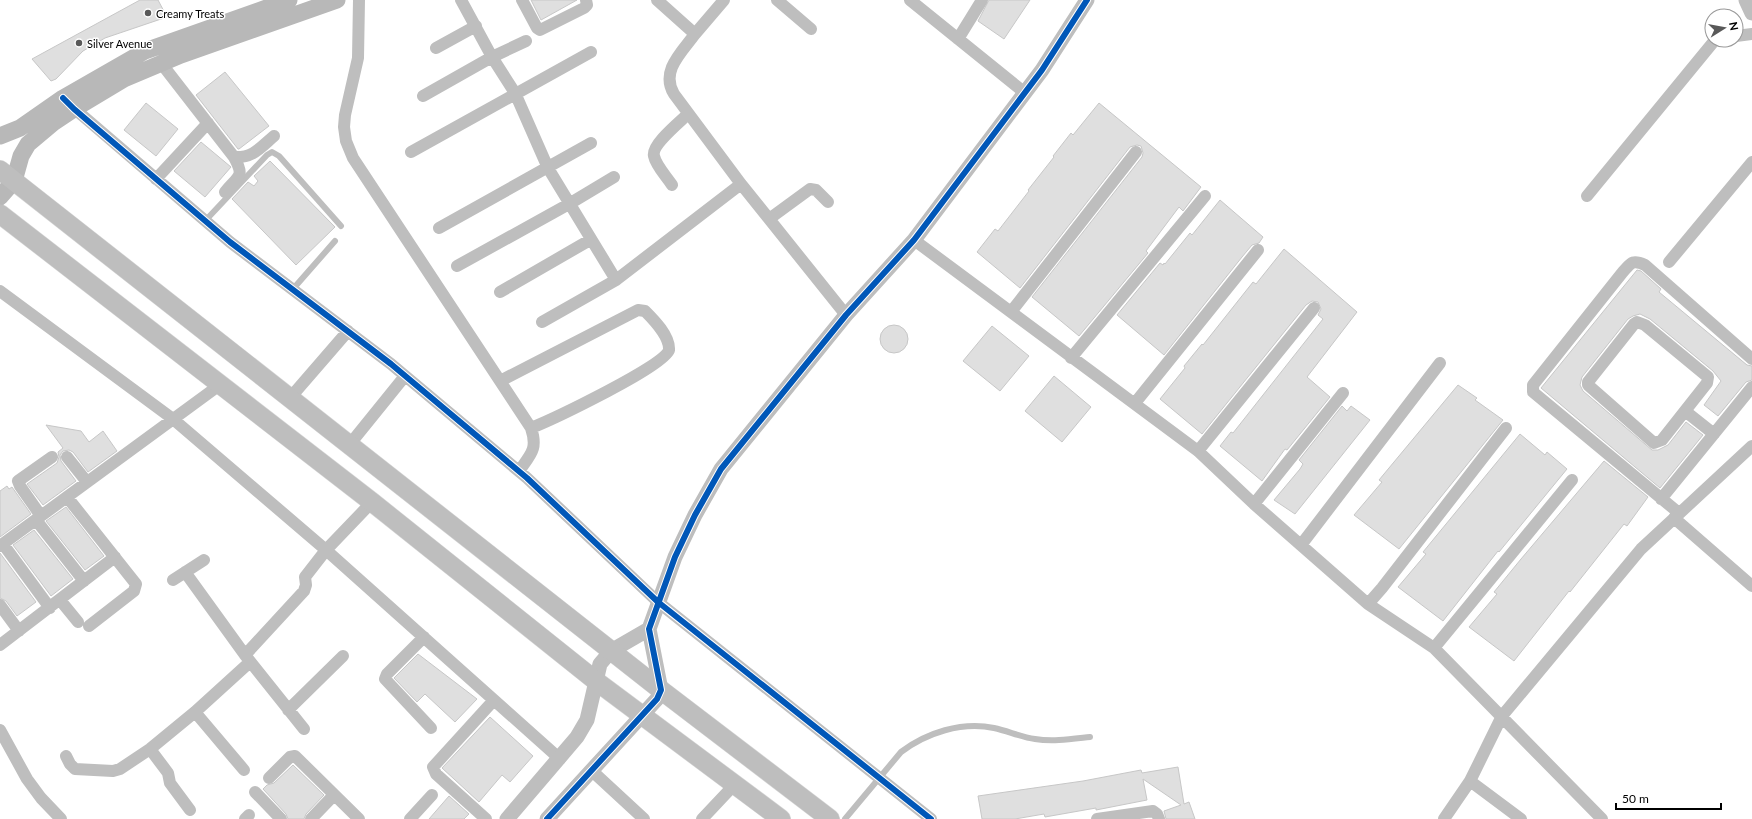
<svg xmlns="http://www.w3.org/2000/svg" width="1752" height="819" font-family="Lato,sans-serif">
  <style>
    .building { fill: #dfdfdf; stroke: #c7c7c7 }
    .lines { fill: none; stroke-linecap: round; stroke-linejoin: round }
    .primary-casing { stroke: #dbdbdb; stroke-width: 20 }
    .service { stroke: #bebebe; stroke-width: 6 }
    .minor { stroke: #bebebe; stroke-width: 12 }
    .tertiary { stroke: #bebebe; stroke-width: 15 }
    .secondary { stroke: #b8b8b8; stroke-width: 17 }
    .primary { stroke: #bebebe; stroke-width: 19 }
    .cycleway-casing { stroke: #fff; stroke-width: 8 }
    .cycleway { stroke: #0057b8; stroke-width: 6 }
    .poi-dot { fill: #595959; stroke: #fff; stroke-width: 1.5 }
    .labels { text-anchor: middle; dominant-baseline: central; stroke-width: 3; stroke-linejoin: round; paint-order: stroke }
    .poi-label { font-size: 11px; fill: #000; stroke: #fff; text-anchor: start }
  </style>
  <rect width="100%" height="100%" fill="#fff"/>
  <path class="building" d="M140,0h18l9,17 -62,21 -22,13 -27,28 -5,2 -19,-22z
    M531,0h46l-36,20z
    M989,0h41l-26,39 -26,-18z
    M225,72l44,54 -30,23h-1l-42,-54z
    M146,103l32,26 -22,27 -32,-26z
    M1099,103l102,84 -18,24 -4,-4 -33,44 2,2 -69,83 -47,-39 110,-140 1,-4 -2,-7 -4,-1 -7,2 -110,141 -43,-36 18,-23 3,2 31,-40 -1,-1 26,-33 -1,-1 18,-23 2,2z
    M201,142l30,25 -26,30 -31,-26z
    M270,161l65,66 -39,38 -64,-66 16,-17 6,4 4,-5 -4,-5z
    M1220,200l43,37 -4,6 -7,2 -10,12 -78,98 -47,-40 43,-52 3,2 1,-2 1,1 25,-31 2,2z
    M1284,249l73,63 -50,65 23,20 -43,53 -2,-1 -23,32 -42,-35 11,-14 2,1 90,-114 -5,-4 3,-6 -3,-7 -6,-1 -6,4 -104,129 -42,-35 25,-31 -1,-2 18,-22 1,1 50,-63 3,2z
    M1637,270l4,1 20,18 -2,3 88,73 5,1v14l-6,2 -28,34 -14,-11 17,-24 -8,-10 -63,-52 -10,-5 -7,2 -5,3 -46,58 -2,8 3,6 69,59h6l10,-5 18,-23 17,13 -43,53 -119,-100z
    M880 339a14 14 0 1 1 28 0a14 14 0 1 1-28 0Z
    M992,326l37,30 -29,35 -37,-30z
    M1054,376l37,31 -29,35 -37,-31z
    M1458,385l19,13 -2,2 28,20 -104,129 -45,-34 28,-33 -3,-2z
    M1342,406l5,5 4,-5 19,14 -75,94 -21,-14 26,-31 3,-5 -4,-4z
    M46,425l35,6 8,11 14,-11 14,20 -29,21 -15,-20 -4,-2 -6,1 -3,4 1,6 15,20 -33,24 -16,-21 30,-21 2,-6 -1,-5 5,-4z
    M1520,434l25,21 2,-3 20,17 -68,83 -1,-1 -55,70 -45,-34 28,-33 -3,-2z
    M1604,461l44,36 -21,29 -3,-2 -54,68 -1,-1 -55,70 -45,-34 28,-33 -3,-2 27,-33z
    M7,486l2,3 3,-2 19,27 -31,23v-46z
    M66,507l38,49 -19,14 -39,-49z
    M34,530l39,49 -22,17 -38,-51z
    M0,553l36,49 -19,14 -11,-15 -6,-3z
    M418,654l59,45 -22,23 -30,-28 -8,8 -23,-24z
    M490,717l43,39 -23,26 -8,-7 -23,27 -37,-34z
    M293,765l31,30 -18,19 -2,5h-16l-2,-5 -23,-25 4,-4 7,-2z
    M1178,767l6,37 5,-2 6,17h-29l-2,-8 17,-6 -38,-26 4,21 -51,10v-2l-51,9 -1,-3 -29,5h-33l-4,-23 105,-15 58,-11 1,3z
    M449,796l20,18 -5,5h-35z"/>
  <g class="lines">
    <g class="primary-casing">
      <path id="primary" d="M0,170l661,520 169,129
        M0,214l372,288 224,179 185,138"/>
    </g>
    <path class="service" d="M205,221l62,-66 5,-3 7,4 62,70
      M293,289l42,-48
      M845,819l56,-67c25,-19 61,-31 93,-24 14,3 27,9 41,11 18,3 37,0 55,-2"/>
    <path class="minor" d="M359,0l-1,58 -13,57 -1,12 2,14 7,17 178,270c7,21 0,26 -12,43
      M461,0l31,57 23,36 33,75 68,112
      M522,0l15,28 3,2 44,-22 3,-3 -1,-5
      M657,0l38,34c-13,18 -35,37 -21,60l67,90 105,131
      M777,0l34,29
      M910,0l115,93
      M695,34l29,-34
      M1736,36l16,-2
      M958,39l24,-39
      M436,48l40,-22
      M161,63l73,94c11,20 5,18 -9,35
      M423,96l69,-39 34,-16
      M69,104l161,138 161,122 136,114 131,124 273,217
      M411,152l180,-100
      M234,157c19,1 26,-9 40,-21
      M156,179l52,-56
      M672,185c-5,-8 -16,-19 -18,-29 -3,-11 26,-34 34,-42
      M1587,196l128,-156
      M769,219l41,-30 6,1 12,12
      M439,228l152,-85
      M914,240l284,211 56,53 114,100 66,44 168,171
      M1669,262l83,-100
      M457,266l112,-62 45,-27
      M0,291l173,128 153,131 234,209
      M500,292l90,-52
      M1011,312l125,-160
      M542,322l74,-42 125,-96
      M1637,322l8,3 63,52 -1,6 -45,57 -8,3 -66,-58v-3l46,-58z
      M1071,358l134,-162
      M500,381l138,-71 7,1c9,9 25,25 24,39 -2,15 -118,70 -138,78
      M290,398l58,-67
      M1135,403l123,-153
      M1685,411l29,23
      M350,444l55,-68
      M1198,451l116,-143
      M67,457l20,25
      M67,497l69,87 -2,7 -45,35
      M1661,499l91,-112
      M1254,504l89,-111
      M1679,513l-146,-121v-7l89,-112c9,-10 10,-14 23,-8l107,94
      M41,516l-21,-30 -2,-5 34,-24
      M1674,518l78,68
      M36,520l48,61
      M3,544l47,64
      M1301,545l139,-182
      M0,546l221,-162
      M185,572l60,83 59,74
      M173,580l31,-20
      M60,600l18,22
      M1368,604l14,-16 124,-160
      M0,605l19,26
      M424,637l-37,37 -2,5 46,49
      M0,645l115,-88
      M1434,648l138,-168
      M245,655l59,-64 2,-6 -1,-8 21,-27 46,-48
      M288,710l55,-54
      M195,712l49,58
      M0,730l27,49 14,19 20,21
      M150,749l18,24 2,10 20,27
      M66,756l4,8 5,5 38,2 7,-2 30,-20 45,-37 55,-50
      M591,770l53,49
      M269,778l21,-21 5,-1 64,63
      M1470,781l51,38
      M255,792l26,27
      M245,819l4,-4
      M311,819l23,-24
      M410,819l22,-24
      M486,819l-50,-45 -3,-7 61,-67
      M702,819l33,-35
      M1097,819l56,-8 4,3 2,5
      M1444,819l26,-38 32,-65 139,-167 111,-103"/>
    <path class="tertiary" d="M1746,0l6,13
      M507,819l70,-82 10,-17 13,-56 11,-13 38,-22
      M547,819l110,-120 4,-9 -12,-61 26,-72 20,-42 26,-46 125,-154 68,-75 128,-170 45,-70"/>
    <path class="secondary" d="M0,136l20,-8 43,-30 82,-47 144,-51
      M0,197l14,-16 7,-25 7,-12 25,-21 21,-14 50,-30 57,-24 156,-55"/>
    <use href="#primary" class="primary"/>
    <g class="cycleway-casing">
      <path id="cycleway" d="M63,98l11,11 156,133 161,122 136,114 131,124 273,217
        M547,819l110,-120 4,-9 -12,-61 26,-72 20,-42 26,-46 125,-154 68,-75 128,-170 45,-70"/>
    </g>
    <use href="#cycleway" class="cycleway"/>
  </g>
  <g class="poi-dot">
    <circle cx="148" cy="13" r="4"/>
    <circle cx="79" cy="43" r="4"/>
  </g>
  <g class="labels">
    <g class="poi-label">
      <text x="156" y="13">Creamy Treats</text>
      <text x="87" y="43">Silver Avenue</text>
    </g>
  </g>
  <g transform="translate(1724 28) rotate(79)"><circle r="19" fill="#ffffff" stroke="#999999"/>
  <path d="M0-3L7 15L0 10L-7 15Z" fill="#595959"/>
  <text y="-6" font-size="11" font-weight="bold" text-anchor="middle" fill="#000000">N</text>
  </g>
  <path d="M1616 803v6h105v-6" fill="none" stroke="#000000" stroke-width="2"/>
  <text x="1622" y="803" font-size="12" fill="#000000" stroke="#ffffff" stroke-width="3" paint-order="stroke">50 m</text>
</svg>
